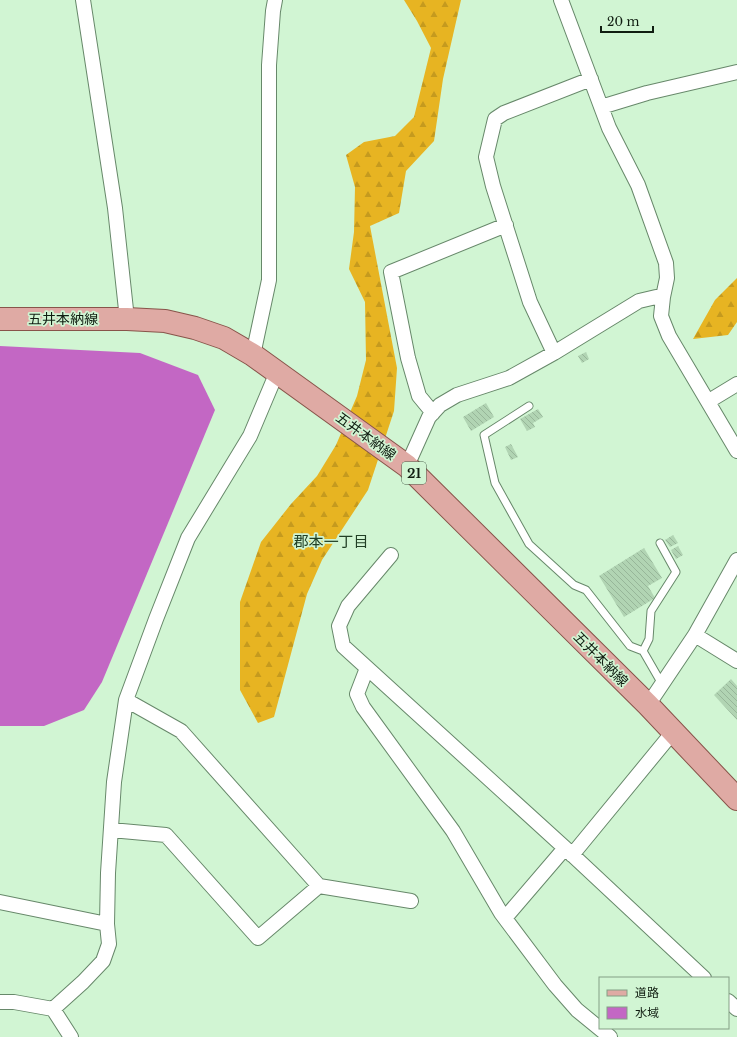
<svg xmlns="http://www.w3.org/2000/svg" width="737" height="1037" font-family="'Libre Baskerville','Noto Sans JP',serif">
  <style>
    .forest { fill: url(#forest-firs) }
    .water { fill: #c367c4 }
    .building { fill: url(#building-back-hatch) }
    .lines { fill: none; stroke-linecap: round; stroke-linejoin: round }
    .lane-casing { stroke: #67886a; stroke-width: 9 }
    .street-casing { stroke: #67886a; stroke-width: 16 }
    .primary-casing { stroke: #88544a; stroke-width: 24 }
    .lane { stroke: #fff; stroke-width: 7 }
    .street { stroke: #fff; stroke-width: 14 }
    .primary { stroke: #dfaaa4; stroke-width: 22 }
    .labels { text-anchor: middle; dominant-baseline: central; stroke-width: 3.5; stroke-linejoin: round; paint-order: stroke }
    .shield { fill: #d1f5d3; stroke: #4a5e4b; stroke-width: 1 }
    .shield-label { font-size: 13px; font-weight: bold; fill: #101d11 }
    .street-label { font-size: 14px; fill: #101d11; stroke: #d1f5d3 }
    .neighbourhood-label { font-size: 15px; fill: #213f25; stroke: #d1f5d3 }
  </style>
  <defs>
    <pattern id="forest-firs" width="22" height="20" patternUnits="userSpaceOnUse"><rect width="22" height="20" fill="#e7b422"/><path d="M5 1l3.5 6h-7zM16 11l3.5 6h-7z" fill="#c59a1e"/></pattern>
    <pattern id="building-back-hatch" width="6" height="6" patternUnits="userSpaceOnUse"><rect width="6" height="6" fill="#b1d4b3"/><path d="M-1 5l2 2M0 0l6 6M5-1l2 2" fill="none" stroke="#97b699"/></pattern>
  </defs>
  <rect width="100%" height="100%" fill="#d1f5d3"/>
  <path class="forest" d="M404,0h57l-18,79 -9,62 -28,30 -7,42 -29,13 27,142 -3,43 -26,79 -46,70 -15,34 -33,123 -16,6 -18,-33v-88l21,-60 30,-38 26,-28 19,-31 21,-49 9,-36 -1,-58 -16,-33 5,-37 1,-45 -9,-32 18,-13 31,-6 19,-19 17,-69 -14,-27z
    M737,278v44l-9,13 -35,4 22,-39z"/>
  <path class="water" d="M0,346l140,7 58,22 17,35 -113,272 -18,28 -40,16h-44z"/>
  <path class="building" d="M586,352l3,7 -7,4 -4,-7z
    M486,403l8,14 -23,14 -8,-14z
    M538,409l5,8 -10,6 2,4 -8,4 -7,-12z
    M511,444l7,13 -7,3 -6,-13z
    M673,535l5,8 -8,4 -5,-7z
    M678,546l5,9 -7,4 -5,-9z
    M644,548l18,30 -14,8 7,12 -31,19 -25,-41z
    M731,679l6,7v34l-23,-25z"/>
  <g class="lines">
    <g class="lane-casing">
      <path id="lane" d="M529,406l-45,29 11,48 34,61 45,41 12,5 44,56 13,5
        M660,543l16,29 -25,39 -2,28 -6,12 19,33"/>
    </g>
    <g class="street-casing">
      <path id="street" d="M83,0l32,208 12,111
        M561,0l48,128 29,57 28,78 1,15 -4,19 -2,19 8,20 68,115
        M601,107l46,-14 90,-21
        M554,353l-24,-51 -37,-116 -7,-29 9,-38 9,-6 87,-34
        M253,355l16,-75v-215l4,-54 2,-11
        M709,401l28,-17
        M433,413l-14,-17 -11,-38 -17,-86 115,-47
        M407,466l22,-49 11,-12 17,-10 52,-17 45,-25 85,-52 17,-4h7
        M391,555l-43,51 -9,20 4,20 222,202 139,130
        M695,635l42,26
        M367,668l-10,26 6,13 90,124 48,82 54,72 22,25 33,27
        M126,700l55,31 138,155 92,15
        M648,705l47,-70 42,-75
        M111,830l55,5 92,103 61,-52
        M572,855l101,-123
        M0,902l107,22
        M505,918l60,-70
        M728,1001l9,8
        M0,1002h14l39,7 18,28
        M53,1009l30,-27 20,-21 6,-17 -2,-20 1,-51 6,-91 12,-82 30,-81 32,-81 62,-102 27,-64"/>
    </g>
    <g class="primary-casing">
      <path id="primary" d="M0,319h127l38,2 30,7 29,10 29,17 154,111 241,239 89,94"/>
    </g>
    <use href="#lane" class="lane"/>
    <use href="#street" class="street"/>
    <use href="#primary" class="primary"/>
  </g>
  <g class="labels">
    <rect class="shield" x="402" y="462" width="24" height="22" rx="3"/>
    <g class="shield-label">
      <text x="414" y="473">21</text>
    </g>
    <g class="street-label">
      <text x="63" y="319">五井本納線</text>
      <text transform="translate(366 436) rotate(36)">五井本納線</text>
      <text transform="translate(601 659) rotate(45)">五井本納線</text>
    </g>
    <g class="neighbourhood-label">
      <text x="331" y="541">郡本一丁目</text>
    </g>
  </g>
  <rect x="599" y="977" width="130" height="52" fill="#d1f5d3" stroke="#849f85"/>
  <rect x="607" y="990" width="20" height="6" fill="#dfaaa4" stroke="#849f85"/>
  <text x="635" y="997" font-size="12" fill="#101d11">道路</text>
  <rect x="607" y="1007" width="20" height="12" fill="#c367c4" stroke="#849f85"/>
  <text x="635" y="1017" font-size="12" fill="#101d11">水域</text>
  <path d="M601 26v6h52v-6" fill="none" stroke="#101d11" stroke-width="2"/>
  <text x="607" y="26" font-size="12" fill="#101d11" stroke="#d1f5d3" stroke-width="3" paint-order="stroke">20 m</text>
</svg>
